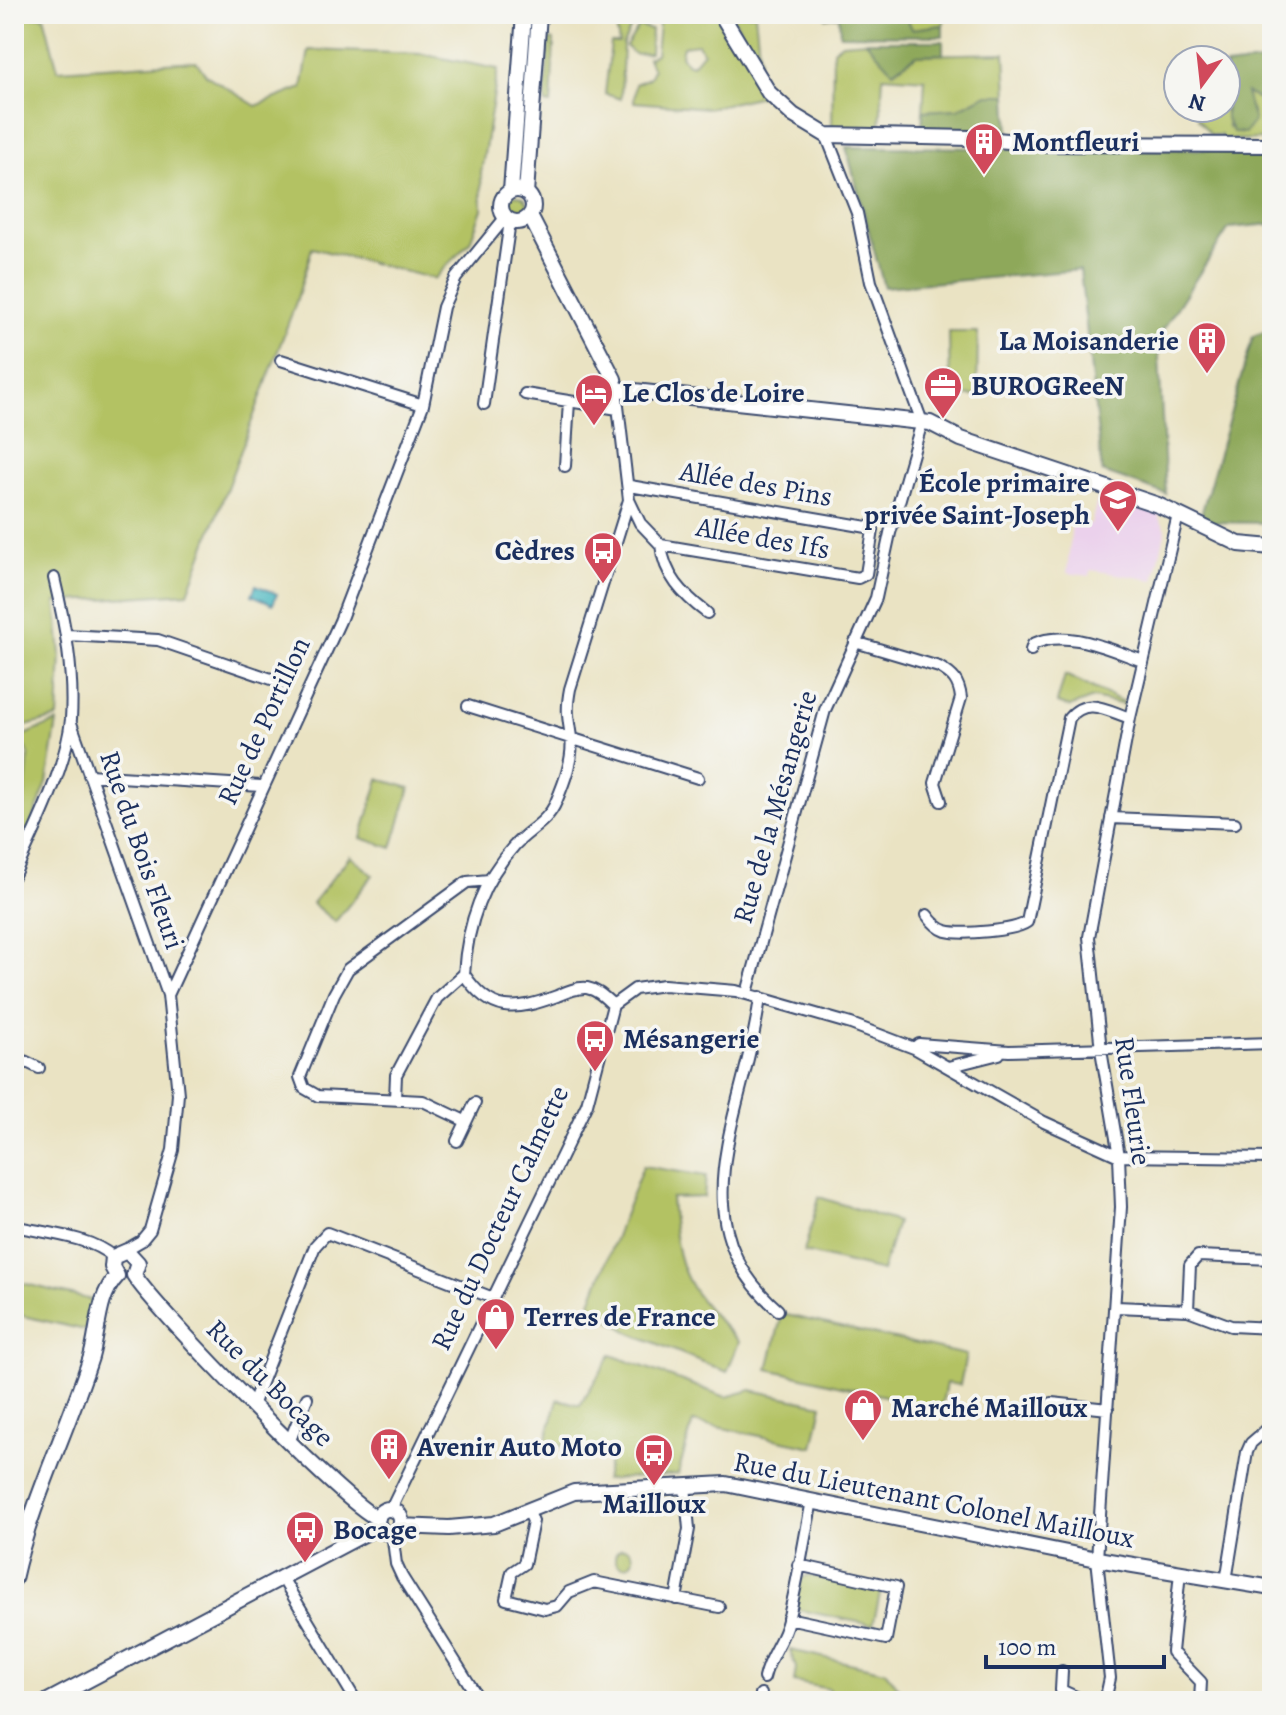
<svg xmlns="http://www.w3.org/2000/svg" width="1286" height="1715" font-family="Alegreya,serif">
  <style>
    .built { fill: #ebd1ec }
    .green { fill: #b3c264; stroke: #677861; stroke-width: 2; fill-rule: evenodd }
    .forest { fill: #8ea85a; stroke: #546c5c; stroke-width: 2 }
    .water { fill: #48b7c0; stroke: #32738f; stroke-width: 2 }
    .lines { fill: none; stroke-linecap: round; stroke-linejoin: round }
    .street-casing { stroke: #3a4a6d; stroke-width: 14 }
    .secondary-casing { stroke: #3a4a6d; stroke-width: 18 }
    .street { stroke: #fff; stroke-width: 10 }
    .secondary { stroke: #fff; stroke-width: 14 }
    .labels { text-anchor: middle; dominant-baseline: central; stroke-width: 7; stroke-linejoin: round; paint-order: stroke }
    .poi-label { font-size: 28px; font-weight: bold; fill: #1b2f5e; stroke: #f6f6f2; text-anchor: start }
    .street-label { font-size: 28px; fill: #1b2f5e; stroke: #f6f6f2 }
  </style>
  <rect width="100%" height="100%" fill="#f6f6f2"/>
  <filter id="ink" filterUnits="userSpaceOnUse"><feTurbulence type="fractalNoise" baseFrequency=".0125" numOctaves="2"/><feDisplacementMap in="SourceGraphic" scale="16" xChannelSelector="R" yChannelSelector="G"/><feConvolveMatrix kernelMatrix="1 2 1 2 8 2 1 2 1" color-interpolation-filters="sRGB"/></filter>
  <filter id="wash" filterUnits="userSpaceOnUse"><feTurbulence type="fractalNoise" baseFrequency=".006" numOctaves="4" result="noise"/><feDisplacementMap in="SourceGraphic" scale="32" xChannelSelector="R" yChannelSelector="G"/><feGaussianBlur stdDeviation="1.8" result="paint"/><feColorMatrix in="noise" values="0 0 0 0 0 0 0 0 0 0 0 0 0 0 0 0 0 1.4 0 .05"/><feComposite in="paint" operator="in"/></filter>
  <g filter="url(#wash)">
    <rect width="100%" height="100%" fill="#eae3c3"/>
    <path class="built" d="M1100,489l61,21 -2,8 7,11 -12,51 -63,-10 -1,6 -23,-3 5,-51 19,2z"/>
    <path class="green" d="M584,14h27l24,5 -12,25 -2,55 -16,-5 6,-51h8l-4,-22 -31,-3z
      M660,14h64l42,81 -58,13 -74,-6 1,-18 14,-6 4,-8 -5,-12 8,-4zM698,44l5,8 -11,13 -6,-2 -5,-8 2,-9z
      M731,14h24l5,47z
      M905,14h41l-3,11 -31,4z
      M44,16l14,54 138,-9 10,14 50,31 46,-18 7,-38 112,4 77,15 -17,104 1,36 -12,33 -36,37 -122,-31 -16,54 -108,291 -132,9 5,53 -3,63 -44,11v-712z
      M639,26l12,4 -1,23 -16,1 -8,-8z
      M549,39l5,1 -3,64 -6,-1z
      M866,41l28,30 23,-16 88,-2 2,42h-22l-27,14 -35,2 2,-32 -42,-3 -3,53h-48l1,-79 9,-7z
      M1246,93l26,12v34l-51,1v-5h-10l-13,-16 -1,-9 28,-2 3,19 12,7 14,-20 -10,-17z
      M506 206a11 11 0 1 1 22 0a11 11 0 1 1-22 0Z
      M949,332h29l-1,64 -27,-1z
      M1065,675l61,28 -1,2 -32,-7 -23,9 -13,-4z
      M57,722l-10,61 -18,47 -8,-1 8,-75 -8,-13 -7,-2z
      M379,779l31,9 -18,60 -31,-10z
      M350,856l23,19 -38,47 -23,-19z
      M643,1166l63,10 -2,21 -33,1c6,78 15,89 68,144l-12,30 -96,-39 -42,-26z
      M819,1197l78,25 -15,49 -78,-19z
      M14,1281l78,19 -7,30 -71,-16z
      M782,1314l184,41 -6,30 -14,-2 -5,26 -173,-40z
      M611,1355l115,42 25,-7 71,15 -9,42 -120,-25 -15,52 -73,6 5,-22 -64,-17 12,-42 22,6z
      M615 1557a9 9 0 1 1 18 0a9 9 0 1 1-18 0Z
      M808,1575l73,15 -8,35 -79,-16 6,-30z
      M790,1650l95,21 24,30h-82l2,-12 -35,-7 2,-14z"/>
    <path class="forest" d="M825,14h80l7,15 31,-4v11l-103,-1 -1,-19 -13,2z
      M866,41h77v13l-26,1 -24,16z
      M1260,62l12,11v32l-26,-12 8,28 -9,12 -12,-1 -7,-13v-53z
      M985,95h22l2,41 -87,-6 1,-19 35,-2z
      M846,147l426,3v74l-43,4 -71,109 8,157 -64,-22 -22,-202 -196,17z
      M1272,329v194l-73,-1 54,-186z"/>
    <path class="water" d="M256,585l21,9 -4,10 -21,-9z"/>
  </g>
  <g filter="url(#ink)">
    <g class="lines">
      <g class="street-casing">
        <path id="street" d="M281,360l142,45
          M525,394l93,15
          M484,404l26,-183
          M565,466l4,-65
          M629,500l11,23 21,22 197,33 8,-4 7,-44 -6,-3 -237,-41
          M661,545c3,30 22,50 46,68
          M67,635l91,5 125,43
          M855,642l84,25c14,8 20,14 22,31l-26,85 6,18
          M1031,650l2,-6c34,-16 77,6 110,17
          M468,706l230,72
          M71,723l97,272
          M89,775l172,11
          M1111,818l124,5
          M14,875c20,-43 53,-110 57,-156 3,-48 -6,-95 -17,-141
          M927,915c5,7 10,13 19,16 15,4 69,0 81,-9l42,-204c18,-22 39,-7 61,0
          M747,993l78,-283 51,-112 14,-65 32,-111 -51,-140 -14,-69 -31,-78
          M760,997c-13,112 -87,222 18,313
          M613,1005c-8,-7 -15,-15 -26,-17 -10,-1 -21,4 -30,8 -41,15 -66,19 -93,-22 3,-48 17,-92 50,-128 13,-15 34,-24 42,-44 8,-19 18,-44 15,-65 -3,-20 -5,-27 -1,-48l59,-189 -13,-111
          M914,1048l5,-4 90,7 263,-8
          M14,1056l25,12
          M948,1067l51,-13
          M395,1099l1,-24 41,-77 27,-24
          M465,1121l-42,-20 -105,-5 -14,-8 -4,-11 34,-83 14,-25 119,-87 22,-2
          M457,1141l18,-38
          M14,1226c30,7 76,10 99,31
          M122,1252l19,-11 9,-11 23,-80 5,-56 -10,-99 172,-374 83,-216 20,-98 13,-29 49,-60
          M1116,1307l72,3 43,16 41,2
          M1188,1310l2,-45 8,-9 74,3
          M253,1403l62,-157 12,-13 166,65
          M1052,1403l56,6
          M290,1440l17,-42
          M391,1509l196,-405 26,-99 22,-16 29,-4 72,6 115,33 63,24 130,74 75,34 153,2
          M528,1511l5,10 -9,43 -12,8 -6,27 39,10 12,-3 12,-14 25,-10 125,25
          M392,1532l4,32 6,13 78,124
          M1180,1572l-8,80 29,30 -1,19
          M281,1576l75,125
          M1226,1581l21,-129 4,-9 21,-18
          M676,1599l13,-70 -4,-43
          M788,1618l98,21 10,-52 -98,-22
          M1062,1671l-1,19 24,11
          M764,1678c5,-23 19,-36 24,-58 10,-39 16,-80 24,-119
          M760,1701l1,-7
          M1105,1701l5,-23 -13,-119 24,-352 -2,-51 -18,-106 -12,-113 41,-219 48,-203"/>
      </g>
      <g class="secondary-casing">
        <path id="secondary" d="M721,14l48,79 24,22 33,20 145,3 74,6 227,1
          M501 206a16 16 0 1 1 32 0a16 16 0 1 1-32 0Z
          M511,191l13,-177
          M526,193l13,-179
          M530,216l84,163 2,10 314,34 31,16 197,66 81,39 33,3
          M134,1275c19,32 217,236 244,243
          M117,1276l-5,-9 1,-10 14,-6 11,12 -4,12
          M377 1521a12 12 0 1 1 24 0a12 12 0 1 1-24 0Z
          M400,1526l49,2 45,-4 80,-32 152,-8 371,75 175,29
          M14,1579c17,-77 53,-147 77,-222 8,-27 6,-60 26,-81
          M48,1701l331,-175"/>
      </g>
      <use href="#street" class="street"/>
      <use href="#secondary" class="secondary"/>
    </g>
  </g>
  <defs>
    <g id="building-pin" transform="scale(2)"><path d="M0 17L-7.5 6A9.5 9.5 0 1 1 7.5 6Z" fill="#d1495b" stroke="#f6f6f2"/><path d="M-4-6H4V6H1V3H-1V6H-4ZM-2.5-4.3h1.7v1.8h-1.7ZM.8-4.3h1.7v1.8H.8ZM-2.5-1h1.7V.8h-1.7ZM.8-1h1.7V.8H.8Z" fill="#fff"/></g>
    <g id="office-pin" transform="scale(2)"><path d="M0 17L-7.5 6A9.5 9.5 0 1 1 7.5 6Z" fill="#d1495b" stroke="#f6f6f2"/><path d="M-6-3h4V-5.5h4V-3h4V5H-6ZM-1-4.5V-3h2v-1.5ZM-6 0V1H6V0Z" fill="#fff"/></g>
    <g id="hotel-pin" transform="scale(2)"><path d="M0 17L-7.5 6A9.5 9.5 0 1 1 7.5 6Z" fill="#d1495b" stroke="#f6f6f2"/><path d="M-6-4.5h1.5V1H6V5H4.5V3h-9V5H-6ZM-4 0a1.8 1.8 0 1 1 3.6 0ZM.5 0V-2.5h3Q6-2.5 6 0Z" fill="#fff"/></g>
    <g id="school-pin" transform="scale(2)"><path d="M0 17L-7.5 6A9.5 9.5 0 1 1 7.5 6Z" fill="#d1495b" stroke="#f6f6f2"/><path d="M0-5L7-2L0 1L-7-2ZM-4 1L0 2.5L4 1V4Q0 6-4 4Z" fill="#fff"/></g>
    <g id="bus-pin" transform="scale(2)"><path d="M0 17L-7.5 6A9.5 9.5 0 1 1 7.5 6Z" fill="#d1495b" stroke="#f6f6f2"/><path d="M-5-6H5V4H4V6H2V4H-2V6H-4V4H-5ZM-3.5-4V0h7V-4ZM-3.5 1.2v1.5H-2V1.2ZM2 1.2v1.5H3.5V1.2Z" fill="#fff"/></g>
    <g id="shop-pin" transform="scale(2)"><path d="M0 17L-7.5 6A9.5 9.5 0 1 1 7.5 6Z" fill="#d1495b" stroke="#f6f6f2"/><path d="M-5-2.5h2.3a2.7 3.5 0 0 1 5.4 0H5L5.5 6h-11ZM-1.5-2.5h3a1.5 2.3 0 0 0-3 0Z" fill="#fff"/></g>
  </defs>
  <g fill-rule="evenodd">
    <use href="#building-pin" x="984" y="142"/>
    <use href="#building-pin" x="1207" y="341"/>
    <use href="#office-pin" x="943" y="386"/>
    <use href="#hotel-pin" x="594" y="393"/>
    <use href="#school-pin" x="1118" y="499"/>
    <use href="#bus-pin" x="603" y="551"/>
    <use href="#bus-pin" x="595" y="1039"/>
    <use href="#shop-pin" x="496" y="1317"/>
    <use href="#shop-pin" x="863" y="1408"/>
    <use href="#building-pin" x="389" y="1447"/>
    <use href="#bus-pin" x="654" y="1453"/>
    <use href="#bus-pin" x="305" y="1530"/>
  </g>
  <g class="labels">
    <g class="poi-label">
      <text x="1012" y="142">Montfleuri</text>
      <text x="1179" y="341" text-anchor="end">La Moisanderie</text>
      <text x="971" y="386">BUROGReeN</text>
      <text x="622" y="393">Le Clos de Loire</text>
      <text x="1090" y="483" text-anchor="end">École primaire<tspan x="1090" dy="32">privée Saint-Joseph</tspan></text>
      <text x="575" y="551" text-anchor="end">Cèdres</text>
      <text x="623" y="1039">Mésangerie</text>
      <text x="524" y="1317">Terres de France</text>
      <text x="891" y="1408">Marché Mailloux</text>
      <text x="417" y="1447">Avenir Auto Moto</text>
      <text x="654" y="1504" text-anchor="middle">Mailloux</text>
      <text x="333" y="1530">Bocage</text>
    </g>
    <g class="street-label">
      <text transform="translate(756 484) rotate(10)">Allée des Pins</text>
      <text transform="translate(763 538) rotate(10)">Allée des Ifs</text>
      <text transform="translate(264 721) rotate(-65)">Rue de Portillon</text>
      <text transform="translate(775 807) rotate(-74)">Rue de la Mésangerie</text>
      <text transform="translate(142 850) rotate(71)">Rue du Bois Fleuri</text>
      <text transform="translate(1133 1101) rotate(82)">Rue Fleurie</text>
      <text transform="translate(500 1218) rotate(-65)">Rue du Docteur Calmette</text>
      <text transform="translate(270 1383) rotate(45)">Rue du Bocage</text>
      <text transform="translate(934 1500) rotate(11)">Rue du Lieutenant Colonel Mailloux</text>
    </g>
  </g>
  <rect width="1286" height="1715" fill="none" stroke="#f6f6f2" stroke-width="48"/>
  <g transform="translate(1202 84) rotate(195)"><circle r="38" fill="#f6f6f2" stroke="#9ea6b7" stroke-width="2"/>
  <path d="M0-6L14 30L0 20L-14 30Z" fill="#d1495b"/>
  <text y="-12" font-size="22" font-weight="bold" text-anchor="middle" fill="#1b2f5e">N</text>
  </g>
  <path d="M986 1655v12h178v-12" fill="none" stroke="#1b2f5e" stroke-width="4"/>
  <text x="998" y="1655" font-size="24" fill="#1b2f5e" stroke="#f6f6f2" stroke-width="6" paint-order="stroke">100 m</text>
</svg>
